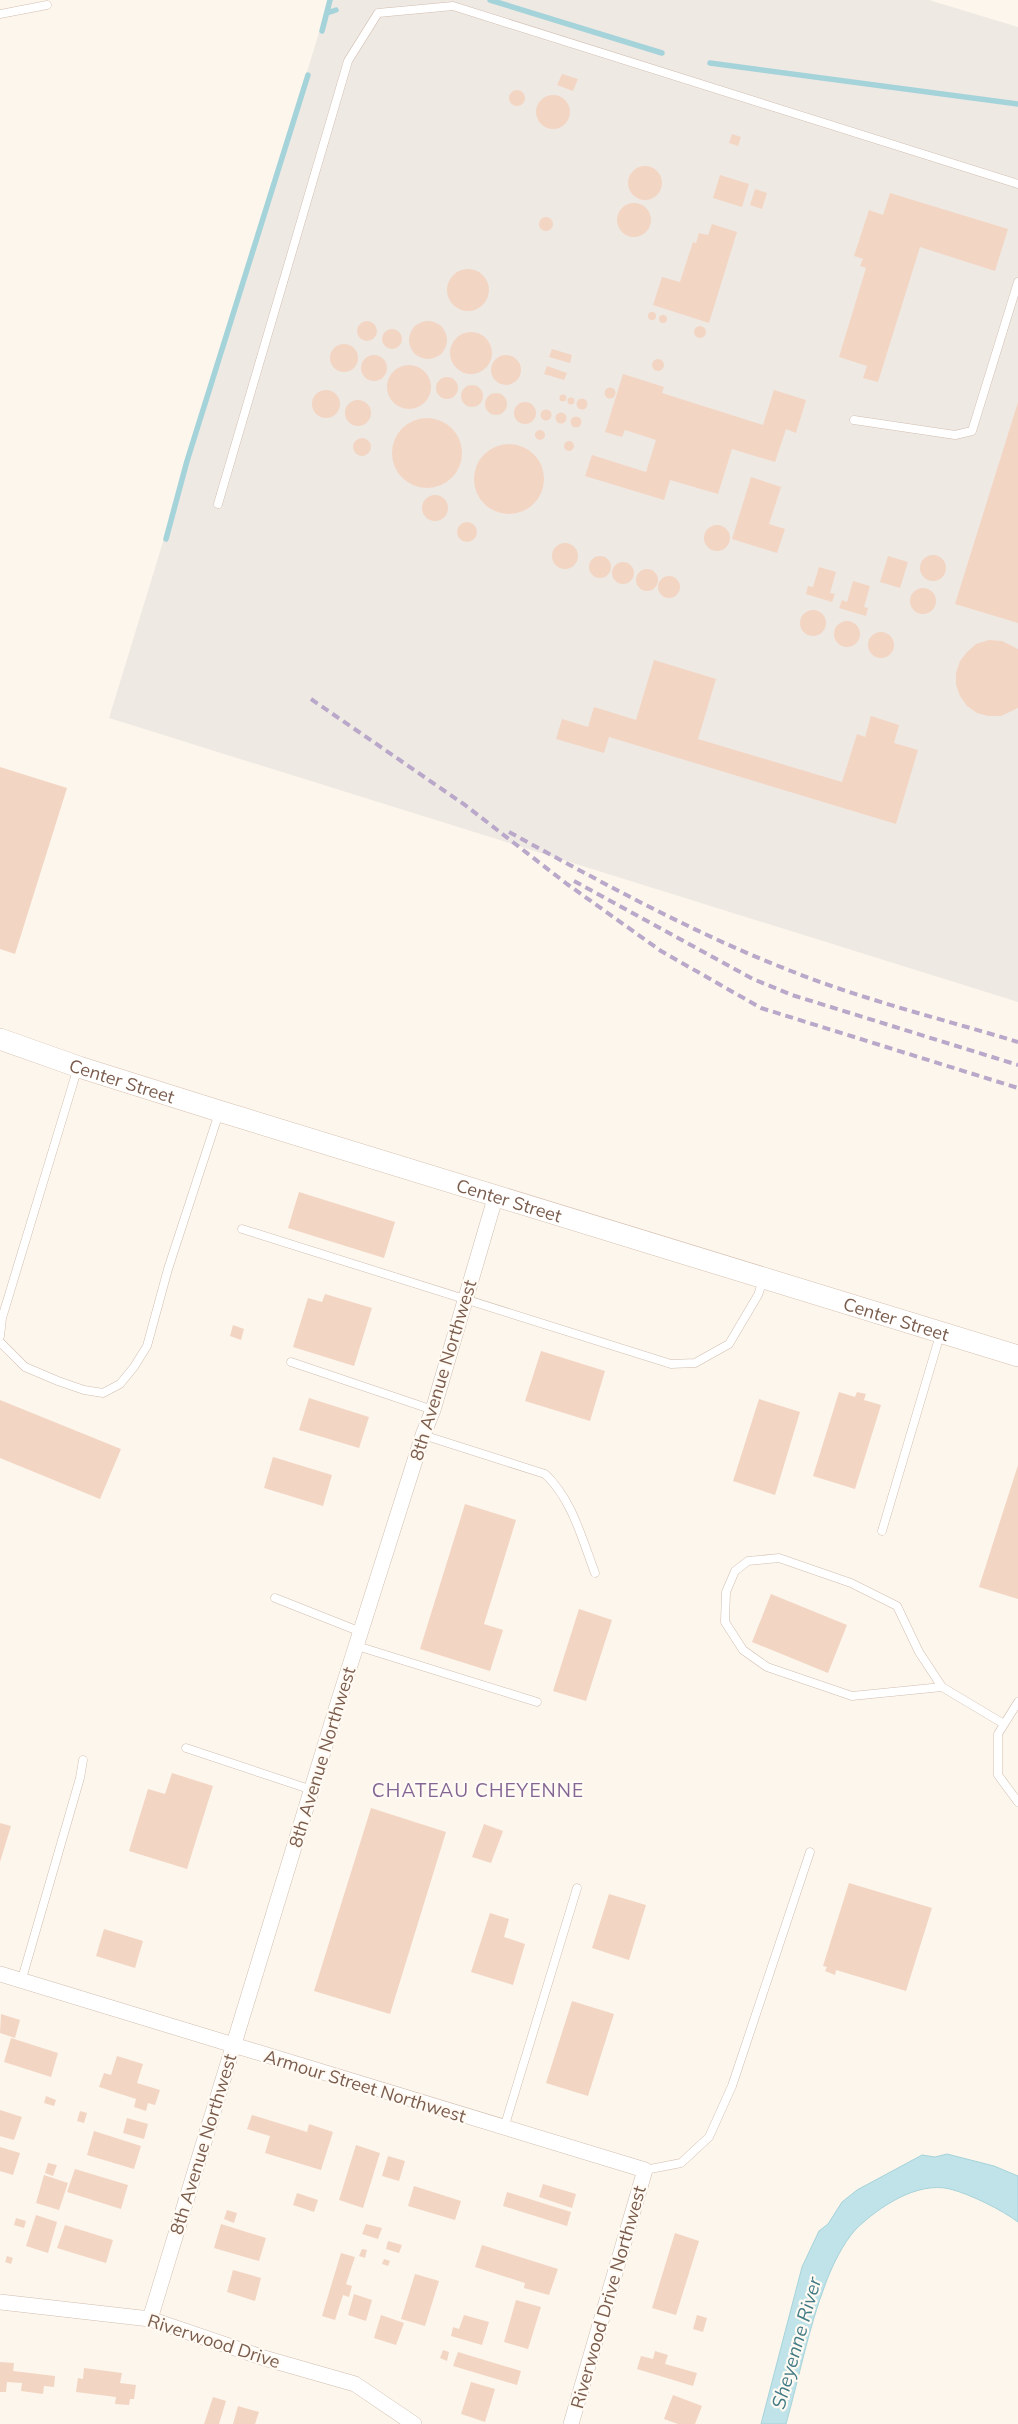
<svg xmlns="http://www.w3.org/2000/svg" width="1018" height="2424" font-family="Mulish,sans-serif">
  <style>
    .industrial { fill: #efe9e4 }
    .water { fill: #bfe3e8; stroke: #a5d3da }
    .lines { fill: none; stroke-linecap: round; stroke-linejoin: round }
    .stream { stroke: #a5d3da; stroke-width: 5.5 }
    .building { fill: #f3d5c3 }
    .service-casing { stroke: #d1beb0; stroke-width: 9 }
    .minor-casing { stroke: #d1beb0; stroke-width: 16 }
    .secondary-casing { stroke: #d6c0b0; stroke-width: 22 }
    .service { stroke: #fff; stroke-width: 8 }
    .minor { stroke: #fff; stroke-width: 15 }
    .secondary { stroke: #fff; stroke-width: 21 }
    .rail { stroke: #b9a8c9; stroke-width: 4; stroke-dasharray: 8 5; stroke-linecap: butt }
    .labels { text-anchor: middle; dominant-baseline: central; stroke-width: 4.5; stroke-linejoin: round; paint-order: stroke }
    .street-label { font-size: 18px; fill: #7a5c4d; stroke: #fffaf3 }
    .neighbourhood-label { font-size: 19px; letter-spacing: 1px; fill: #846695; stroke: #fffaf3 }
    .water-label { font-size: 19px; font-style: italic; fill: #437c86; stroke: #fffaf3 }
  </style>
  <rect width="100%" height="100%" fill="#fdf6ec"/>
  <path class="industrial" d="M329,0h600l89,27v975l-909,-284z"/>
  <path class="water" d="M947,2154l47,12 24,10v46c-16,-12 -48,-28 -68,-33 -33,-8 -71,18 -94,40 -13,14 -25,39 -31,56 -17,45 -26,93 -39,139h-25l41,-157 17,-36 9,-7 14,-22 15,-12 65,-35 13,2z"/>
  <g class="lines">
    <path class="stream" d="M490,0l172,53
      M327,13l9,-3
      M322,31l8,-31
      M710,63l308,41
      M166,539l21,-78 121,-386"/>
  </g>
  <path class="building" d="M562,74l16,5 -5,12 -16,-6z
    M509 98a8 8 0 1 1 16 0a8 8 0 1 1-16 0Z
    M536 112a17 17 0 1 1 34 0a17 17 0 1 1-34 0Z
    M732,134l9,3 -3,9 -9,-3z
    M628 183a17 17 0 1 1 34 0a17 17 0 1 1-34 0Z
    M720,175l29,9 -7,23 -29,-9z
    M755,189l12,4 -5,16 -12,-4z
    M890,193l118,36 -13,42 -75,-24 -42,135 -15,-4 4,-12 -28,-9 27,-89 -6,-2 3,-7 -9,-3 15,-46 14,5z
    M617 220a17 17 0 1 1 34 0a17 17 0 1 1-34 0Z
    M539 224a7 7 0 1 1 14 0a7 7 0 1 1-14 0Z
    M712,224l25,8 -28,91 -56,-18 9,-28 18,5 13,-40 3,1 3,-10 9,2z
    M447 290a21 21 0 1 1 42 0a21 21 0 1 1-42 0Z
    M648 316a4 4 0 1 1 8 0a4 4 0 1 1-8 0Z
    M659 319a4 4 0 1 1 8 0a4 4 0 1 1-8 0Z
    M409 340a19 19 0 1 1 38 0a19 19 0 1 1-38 0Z
    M357 331a10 10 0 1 1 20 0a10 10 0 1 1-20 0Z
    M694 332a6 6 0 1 1 12 0a6 6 0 1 1-12 0Z
    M382 339a10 10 0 1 1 20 0a10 10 0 1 1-20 0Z
    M450 353a21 21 0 1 1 42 0a21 21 0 1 1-42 0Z
    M330 358a14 14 0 1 1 28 0a14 14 0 1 1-28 0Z
    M552,349l20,6 -2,8 -21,-6z
    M491 370a15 15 0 1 1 30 0a15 15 0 1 1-30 0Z
    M361 368a13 13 0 1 1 26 0a13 13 0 1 1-26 0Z
    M652 365a6 6 0 1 1 12 0a6 6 0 1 1-12 0Z
    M387 387a22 22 0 1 1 44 0a22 22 0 1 1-44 0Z
    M547,366l20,7 -3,7 -20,-6z
    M623,374l41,13 -2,6 101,32 11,-35 32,10 -10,33 -10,-4 -11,33 -43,-13 -14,45 -48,-14 -6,20 -79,-24 7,-21 54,17 10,-32 -31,-10 -3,7 -17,-5z
    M436 388a11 11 0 1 1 22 0a11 11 0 1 1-22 0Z
    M461 396a11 11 0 1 1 22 0a11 11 0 1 1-22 0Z
    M604.5 393a5.5 5.5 0 1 1 11 0a5.5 5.5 0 1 1-11 0Z
    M312 404a14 14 0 1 1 28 0a14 14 0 1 1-28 0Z
    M485 404a11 11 0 1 1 22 0a11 11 0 1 1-22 0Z
    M559.5 398a3.5 3.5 0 1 1 7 0a3.5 3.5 0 1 1-7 0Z
    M567.5 401a3.5 3.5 0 1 1 7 0a3.5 3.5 0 1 1-7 0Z
    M576.5 404a5.5 5.5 0 1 1 11 0a5.5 5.5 0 1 1-11 0Z
    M345 413a13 13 0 1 1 26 0a13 13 0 1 1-26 0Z
    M1018,402v221l-63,-19z
    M514 413a11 11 0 1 1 22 0a11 11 0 1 1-22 0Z
    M540.5 415a5.5 5.5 0 1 1 11 0a5.5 5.5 0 1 1-11 0Z
    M555.5 418a5.5 5.5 0 1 1 11 0a5.5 5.5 0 1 1-11 0Z
    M570.5 422a5.5 5.5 0 1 1 11 0a5.5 5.5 0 1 1-11 0Z
    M392 453a35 35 0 1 1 70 0a35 35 0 1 1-70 0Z
    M535 435a5 5 0 1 1 10 0a5 5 0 1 1-10 0Z
    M353 447a9 9 0 1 1 18 0a9 9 0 1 1-18 0Z
    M564 446a5 5 0 1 1 10 0a5 5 0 1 1-10 0Z
    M474 479a35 35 0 1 1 70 0a35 35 0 1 1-70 0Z
    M751,477l30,10 -12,37 16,5 -8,24 -45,-14z
    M422 508a13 13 0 1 1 26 0a13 13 0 1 1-26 0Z
    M457 532a10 10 0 1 1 20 0a10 10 0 1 1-20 0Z
    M704 538a13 13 0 1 1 26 0a13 13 0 1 1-26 0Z
    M552 556a13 13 0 1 1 26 0a13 13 0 1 1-26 0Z
    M920 568a13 13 0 1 1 26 0a13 13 0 1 1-26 0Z
    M888,556l20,6 -8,26 -20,-6z
    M589 567a11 11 0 1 1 22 0a11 11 0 1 1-22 0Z
    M612 573a11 11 0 1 1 22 0a11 11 0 1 1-22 0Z
    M819,567l17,5 -6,21 5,1 -3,8 -26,-8 2,-8 5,1z
    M636 580a11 11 0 1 1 22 0a11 11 0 1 1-22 0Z
    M658 587a11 11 0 1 1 22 0a11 11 0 1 1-22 0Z
    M853,581l17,5 -6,21 4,1 -2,8 -27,-8 3,-8 5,2z
    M910 601a13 13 0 1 1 26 0a13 13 0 1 1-26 0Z
    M800 623a13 13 0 1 1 26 0a13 13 0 1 1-26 0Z
    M834 634a13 13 0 1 1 26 0a13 13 0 1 1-26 0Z
    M868 645a13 13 0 1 1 26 0a13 13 0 1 1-26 0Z
    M989,640l13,1 16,8v59l-17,8h-13l-11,-3 -10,-7 -7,-10 -4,-11v-12l4,-12 7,-9 9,-8z
    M654,660l62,19 -18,60 144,43 15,-48 8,3 6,-21 28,9 -5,18 24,7 -22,74 -287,-87 -5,16 -48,-14 6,-20 26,8 6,-20 42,13z
    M0,767l67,21 -52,166 -15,-5z
    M299,1192l96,30 -11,36 -96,-30z
    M325,1294l47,14 -18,58 -61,-19 15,-49 14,4z
    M233,1325l11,4 -3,11 -11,-4z
    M541,1351l64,20 -15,50 -65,-20z
    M839,1392l16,5 2,-5 9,2 -2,6 17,5 -26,84 -42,-13z
    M309,1398l60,19 -10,31 -60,-18z
    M759,1399l41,13 -25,83 -42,-14z
    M0,1400l121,49 -21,50 -100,-41z
    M273,1457l59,18 -9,31 -59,-18z
    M1018,1465v134l-39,-12z
    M465,1504l51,16 -32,104 19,6 -13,41 -70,-22z
    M771,1594l76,31 -19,48 -76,-31z
    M579,1609l33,11 -26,81 -33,-10z
    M172,1773l41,13 -26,83 -58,-18 19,-62 17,5z
    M371,1808l75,24 -56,182 -76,-23z
    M0,1823l11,3 -11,36z
    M484,1824l19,7 -12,32 -19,-6z
    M849,1883l83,25 -26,83 -70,-21 -1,5 -10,-4 2,-4 -4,-1z
    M609,1894l37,11 -17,55 -37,-12z
    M490,1913l19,6 -5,18 21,7 -12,41 -42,-13z
    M104,1929l39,12 -8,27 -39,-12z
    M572,2001l42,13 -26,82 -42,-13z
    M1,2014l19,6 -5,18 -15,-5z
    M11,2038l47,15 -7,24 -47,-15z
    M117,2056l26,8 -6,19 23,7 -5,15 -7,-2 -2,8 -12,-4 2,-8 -37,-12 5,-14 7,2z
    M46,2096l10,4 -2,6 -10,-3z
    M0,2110l22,7 -8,23 -14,-4z
    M80,2111l7,2 -3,10 -7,-2z
    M252,2115l55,17 2,-8 24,8 -12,38 -56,-17 5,-17 -23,-7z
    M127,2118l21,6 -4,15 -21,-6z
    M94,2131l47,15 -7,23 -47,-14z
    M356,2145l24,8 -17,55 -24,-8z
    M0,2147l20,6 -7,22 -13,-4z
    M388,2156l17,5 -6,20 -17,-5z
    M48,2163l9,2 -4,11 -8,-3z
    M75,2169l53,16 -7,24 -54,-17z
    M44,2175l24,8 -9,27 -23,-7z
    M543,2184l33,10 -4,14 -33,-11z
    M414,2186l47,15 -6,19 -47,-14z
    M507,2192l64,20 -4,14 -64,-20z
    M297,2193l21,7 -4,12 -21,-7z
    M227,2210l10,3 -3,10 -10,-4z
    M36,2215l21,7 -9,31 -22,-7z
    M16,2218l10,3 -2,7 -10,-3z
    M221,2224l45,14 -7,23 -45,-13z
    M366,2224l16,4 -4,11 -16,-5z
    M65,2225l48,15 -7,23 -49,-15z
    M675,2233l24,8 -23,74 -24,-7z
    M388,2241l14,4 -3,8 -13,-4z
    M482,2245l76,24 -9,26 -25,-7 1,-5 -50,-16z
    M362,2249l5,1 -2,8 -6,-2z
    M341,2253l14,4 -9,27 6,2 -3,11 -6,-2 -8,25 -13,-4z
    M7,2256l6,2 -2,6 -6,-2z
    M384,2259l6,2 -2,5 -6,-2z
    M233,2270l28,8 -6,23 -28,-9z
    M415,2274l24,7 -14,45 -24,-7z
    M354,2294l18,6 -6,21 -18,-6z
    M516,2300l25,7 -13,42 -24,-7z
    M381,2315l23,8 -8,22 -22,-7z
    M464,2315l25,7 -7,23 -31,-9 2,-9 6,2z
    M697,2315l10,3 -4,14 -10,-3z
    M443,2350l6,2 -2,9 -7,-3z
    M655,2351l13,4 -3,9 32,9 -4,13 -56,-17 4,-13 12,3z
    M458,2352l63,19 -4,14 -64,-19z
    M0,2362l14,1 -1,8 42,5 -1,11 -10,-1 -1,8 -22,-3 1,-8 -15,-1 -1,10h-6z
    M84,2368l38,5 -2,10 16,2 -2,14h-4l-1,6 -14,-1 1,-7 -40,-5 2,-14 5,1z
    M471,2382l24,7 -10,33 -24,-8z
    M673,2395l29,11 -7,18h-17l-14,-5z
    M213,2397l13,4 -7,23h-15z
    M238,2406l21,6 -4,12h-22z"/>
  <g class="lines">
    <g class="service-casing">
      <path id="service" d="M0,14l47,-9
        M854,420l101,15 17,-4 46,-149
        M218,504l130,-443 30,-48 75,-7 565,178
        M242,1229l429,135 24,-1 34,-19 29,-49 5,-15
        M0,1336l2,-18 76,-251
        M0,1342l25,25 33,14 26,9 19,3 17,-9 14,-17 13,-21 21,-77 51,-156
        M291,1362l142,48
        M423,1435l122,39c27,25 37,65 50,99
        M882,1531l58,-196
        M779,1558l72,25 46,23 22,46 23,35 -90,9 -85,-29 -24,-17 -18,-28 1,-30 9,-21 13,-10z
        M275,1598l86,34
        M357,1646l180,56
        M942,1687l62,37
        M1018,1702l-20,32v41l20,27
        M186,1748l126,42
        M21,1982l59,-204 3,-18
        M504,2128l73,-240
        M645,2170l36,-7 28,-26 23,-51 78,-234"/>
    </g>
    <g class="minor-casing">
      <path id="minor" d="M0,1974l645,196 -74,254
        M0,2302l150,17 114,39 91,26 59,40
        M150,2319l188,-616 85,-268 10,-25 63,-215"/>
    </g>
    <g class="secondary-casing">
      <g id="secondary">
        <path id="s1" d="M0,1039l79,28 140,44 799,245"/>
      </g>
    </g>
    <use href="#service" class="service"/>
    <use href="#minor" class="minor"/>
    <use href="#secondary" class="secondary"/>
    <path class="rail" d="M311,699l154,106 102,79 94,67 100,57 257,80
      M509,832c92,50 184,101 282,139 73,29 151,48 227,71
      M574,881l179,98 39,16 226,70"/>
  </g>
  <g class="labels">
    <g class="street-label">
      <text stroke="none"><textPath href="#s1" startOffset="129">Center Street</textPath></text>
      <text stroke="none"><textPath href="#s1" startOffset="534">Center Street</textPath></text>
      <text stroke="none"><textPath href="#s1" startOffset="939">Center Street</textPath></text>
      <text transform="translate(443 1370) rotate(-73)">8th Avenue Northwest</text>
      <text transform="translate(322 1757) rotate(-73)">8th Avenue Northwest</text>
      <text transform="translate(365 2086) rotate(17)">Armour Street Northwest</text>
      <text transform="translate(203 2144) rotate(-73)">8th Avenue Northwest</text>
      <text transform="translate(608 2297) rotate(-74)">Riverwood Drive Northwest</text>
      <text transform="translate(214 2341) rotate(18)">Riverwood Drive</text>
    </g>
    <g class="neighbourhood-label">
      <text x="478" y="1790">CHATEAU CHEYENNE</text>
    </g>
    <g class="water-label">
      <text transform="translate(796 2343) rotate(-74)">Sheyenne River</text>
    </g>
  </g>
</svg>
